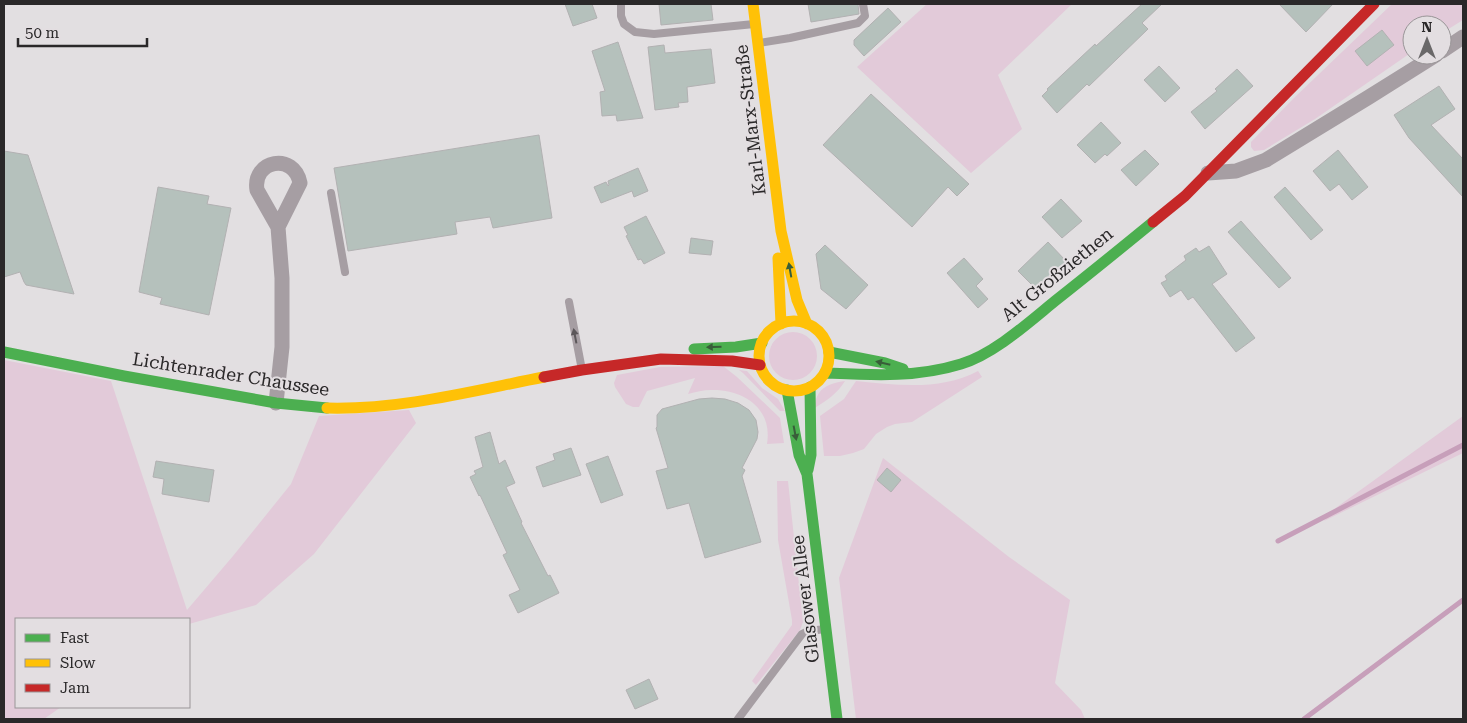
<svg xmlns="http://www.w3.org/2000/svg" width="1467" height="723" font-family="'Roboto Serif',serif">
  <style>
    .green { fill: #e2cad9 }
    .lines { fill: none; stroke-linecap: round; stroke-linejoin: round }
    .stream { stroke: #c79fba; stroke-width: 5 }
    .building { fill: #b5c1bc; stroke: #b2b1b2 }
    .lane { stroke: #a69ea3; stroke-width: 8 }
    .street { stroke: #a69ea3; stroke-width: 15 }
    .fast { stroke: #4caf50; stroke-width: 11 }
    .slow { stroke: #ffc107; stroke-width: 11 }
    .jam { stroke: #c62828; stroke-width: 11 }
    .oneway { fill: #385e39 }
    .oneway2 { fill: #5c575a }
    .labels { text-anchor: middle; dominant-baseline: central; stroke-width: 4; stroke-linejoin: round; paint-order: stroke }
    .street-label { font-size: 18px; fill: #2a2829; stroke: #e3dee1 }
  </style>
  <rect width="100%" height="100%" fill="#e2dfe1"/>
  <path class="green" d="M927,4h145l-74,71 24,54 -51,44 -114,-106z
    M1392,4h71v16l-21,13v-8h-30v27l-97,67 -51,31 -10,1 -3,-4v-5l43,-44z
    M769 356a24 24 0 1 1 48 0a24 24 0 1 1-48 0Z
    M4,360l107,21 76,229 46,-54 58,-72 28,-68 90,-6 7,13 -102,131 -58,51 -67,19v-5h-173v88h45l-17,12h-40z
    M723,366l14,11 43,41 4,25 -17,1c6,-36 -24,-55 -56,-54 -8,0 -15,2 -23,4l7,-16 -48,13 -8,16h-6l-7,-3 -11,-17 -1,-4 3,-8 43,-8z
    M739,370l8,1 15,17 16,11 7,12h-5l-37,-38z
    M978,371l4,6 -70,45 -17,2 -8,3 -11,7 -12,15 -11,4 -13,3h-16l-4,-40 24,-17 12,-18c41,4 85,10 122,-10z
    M845,381c-7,12 -20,21 -32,28 2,-5 3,-12 6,-16 5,-8 17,-11 26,-12z
    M1463,416v37l-139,68 13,-14z
    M883,458l126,99 61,43 -15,83 26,27 4,9h-229l-17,-141z
    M777,481h11l15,141 -3,8 -44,55 -4,-4 40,-56v-5l-14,-80z"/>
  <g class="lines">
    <path class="stream" d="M1278,541l185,-96
      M1304,719l159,-119"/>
  </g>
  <path class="building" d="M565,4h27l5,14 -24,8z
    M659,4h52l2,16 -52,5z
    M808,4h50l1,10 -48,8z
    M1142,4h20l-20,19 6,6 -59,57 -2,-2 -30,29 -15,-17 6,-6 -1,-1 48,-45 1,2z
    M1279,4h54l-27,28z
    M888,8l13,14 -37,34 -10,-11v-5z
    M1382,30l12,15 -27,21 -12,-15z
    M618,42l25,76 -26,3 -1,-6 -14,1 -2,-24 5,-1 -13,-40z
    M664,45l1,8 46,-4 4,34 -28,4 1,15 -10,1 1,4 -24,3 -7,-63z
    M1159,66l21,22 -15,14 -21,-22z
    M1237,69l16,17 -48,43 -14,-17 26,-21 -2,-2z
    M1439,86l16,23 -24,16 32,34v38l-54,-59 -15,-23z
    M871,94l98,90 -12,12 -9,-9 -36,40 -89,-82z
    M1101,122l20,21 -14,13 -2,-2 -10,9 -18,-18z
    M539,135l13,83 -59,10 -3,-11 -35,5 2,12 -109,17 -14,-83z
    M1145,150l14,14 -23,22 -15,-16z
    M1338,150l30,37 -16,13 -13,-16 -9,7 -17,-20z
    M4,151l24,4 46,139 -48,-9 -2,-3 -4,-10 -16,5z
    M638,168l10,23 -14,6 -2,-6 -31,12 -7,-16 12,-5 2,4 1,-1 -1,-4z
    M158,187l51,9 -2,8 24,4 -22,107 -49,-11 2,-6 -23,-6z
    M1285,187l38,43 -12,10 -37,-43z
    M1061,199l21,22 -20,17 -20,-21z
    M646,216l19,37 -21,11 -3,-5 -3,1 -12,-24 2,-1 -4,-8z
    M1241,221l50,57 -12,10 -51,-56z
    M691,238l22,3 -2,14 -22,-2z
    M1048,242l18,19 -29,29 -19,-19z
    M825,245l43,40 -22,24 -25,-20 -5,-35z
    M1209,246l18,28 -15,10 43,54 -19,14 -43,-55 -5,3 -7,-10 -11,7 -9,-14 6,-3 -2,-4 21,-16 -2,-4 12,-8 3,4z
    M964,258l19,21 -7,7 12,13 -10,9 -31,-35z
    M712,398l13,1 13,4 11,7 7,10 2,12 -1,7 -15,29 3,2 -3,6 19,66 -56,16 -16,-55 -22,6 -11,-38 12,-3 -12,-40 1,-1v-12l5,-6 37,-10z
    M490,432l9,32 6,-4 10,23 -9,4 16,35 -1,1 27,53 2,-1 9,18 -41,20 -9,-18 11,-5 -17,-35 4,-2 -27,-58 -1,1 -9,-19 6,-3 -2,-3 9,-4 -8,-30z
    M571,448l10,27 -38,12 -7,-20 19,-7 -2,-6z
    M608,456l15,39 -22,8 -15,-39z
    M156,461l58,9 -5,32 -47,-8 2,-15 -11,-2z
    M887,468l14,12 -10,12 -14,-12z
    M649,679l9,20 -23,10 -9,-19z"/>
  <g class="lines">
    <path class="lane" d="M621,4v12l3,8 11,8 19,2 100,-10
      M759,43l31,-5 68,-15 7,-7 -2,-12
      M331,193l14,79
      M569,302l13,68
      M738,719l64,-85 6,-3 18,-2"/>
    <path class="street" d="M1442,51l21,-14
      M1208,173l28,-2 30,-11 103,-63 67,-42
      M276,403l6,-56v-69l-4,-51 22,-44c-6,-31 -48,-23 -43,7l21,37"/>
    <path class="fast" d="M694,349l42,-2 26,-4
      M4,352l120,24 152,27 51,5
      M829,352l56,11 18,6
      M825,373c46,2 91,5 136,-9 33,-10 67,-41 94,-63 33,-26 65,-52 98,-79
      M787,390l12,65 8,19 30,245
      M808,470l3,-15 -1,-68"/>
    <path class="slow" d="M753,4l28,227 16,69 10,24
      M778,258l3,66
      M759 356a35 35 0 1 1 70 0a35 35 0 1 1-70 0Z
      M327,408c73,2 145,-17 217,-31"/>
    <path class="jam" d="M1153,222l32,-26 189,-192
      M544,377l38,-7 79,-11 71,2 28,4"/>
  </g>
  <defs><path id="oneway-solid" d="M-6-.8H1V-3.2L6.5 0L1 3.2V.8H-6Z" transform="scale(1.25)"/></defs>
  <g class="oneway">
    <use href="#oneway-solid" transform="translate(790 270) rotate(-100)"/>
    <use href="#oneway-solid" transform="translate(714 347) rotate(178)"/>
    <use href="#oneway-solid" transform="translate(883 363) rotate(-167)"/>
    <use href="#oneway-solid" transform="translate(795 433) rotate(79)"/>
  </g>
  <use class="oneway2" href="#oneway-solid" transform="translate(575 336) rotate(-101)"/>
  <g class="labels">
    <g class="street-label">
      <text transform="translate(750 120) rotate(-97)">Karl-Marx-Straße</text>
      <text transform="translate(1057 274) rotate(-39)">Alt Großziethen</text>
      <text transform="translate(231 374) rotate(9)">Lichtenrader Chaussee</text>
      <text transform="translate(805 599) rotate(-97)">Glasower Allee</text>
    </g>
  </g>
  <rect width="1467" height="723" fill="none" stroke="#2a2829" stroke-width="10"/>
  <rect x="15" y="618" width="175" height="90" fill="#e3dee1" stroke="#999597"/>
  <rect x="25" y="634" width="25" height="8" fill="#4caf50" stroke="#999597"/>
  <text x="60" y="643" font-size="15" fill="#2a2829">Fast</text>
  <rect x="25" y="659" width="25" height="8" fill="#ffc107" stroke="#999597"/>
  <text x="60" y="668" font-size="15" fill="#2a2829">Slow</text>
  <rect x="25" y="684" width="25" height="8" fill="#c62828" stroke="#999597"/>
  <text x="60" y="693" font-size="15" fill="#2a2829">Jam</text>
  <g transform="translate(1427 40)"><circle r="24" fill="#e3dee1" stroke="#999597"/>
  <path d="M0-4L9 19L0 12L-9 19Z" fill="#6a6869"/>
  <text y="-8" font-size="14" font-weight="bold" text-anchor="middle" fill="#2a2829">N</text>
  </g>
  <path d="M18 38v8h129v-8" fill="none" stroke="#2a2829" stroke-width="2.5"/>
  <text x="25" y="38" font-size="15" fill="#2a2829" stroke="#e3dee1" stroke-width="4" paint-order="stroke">50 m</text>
</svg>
